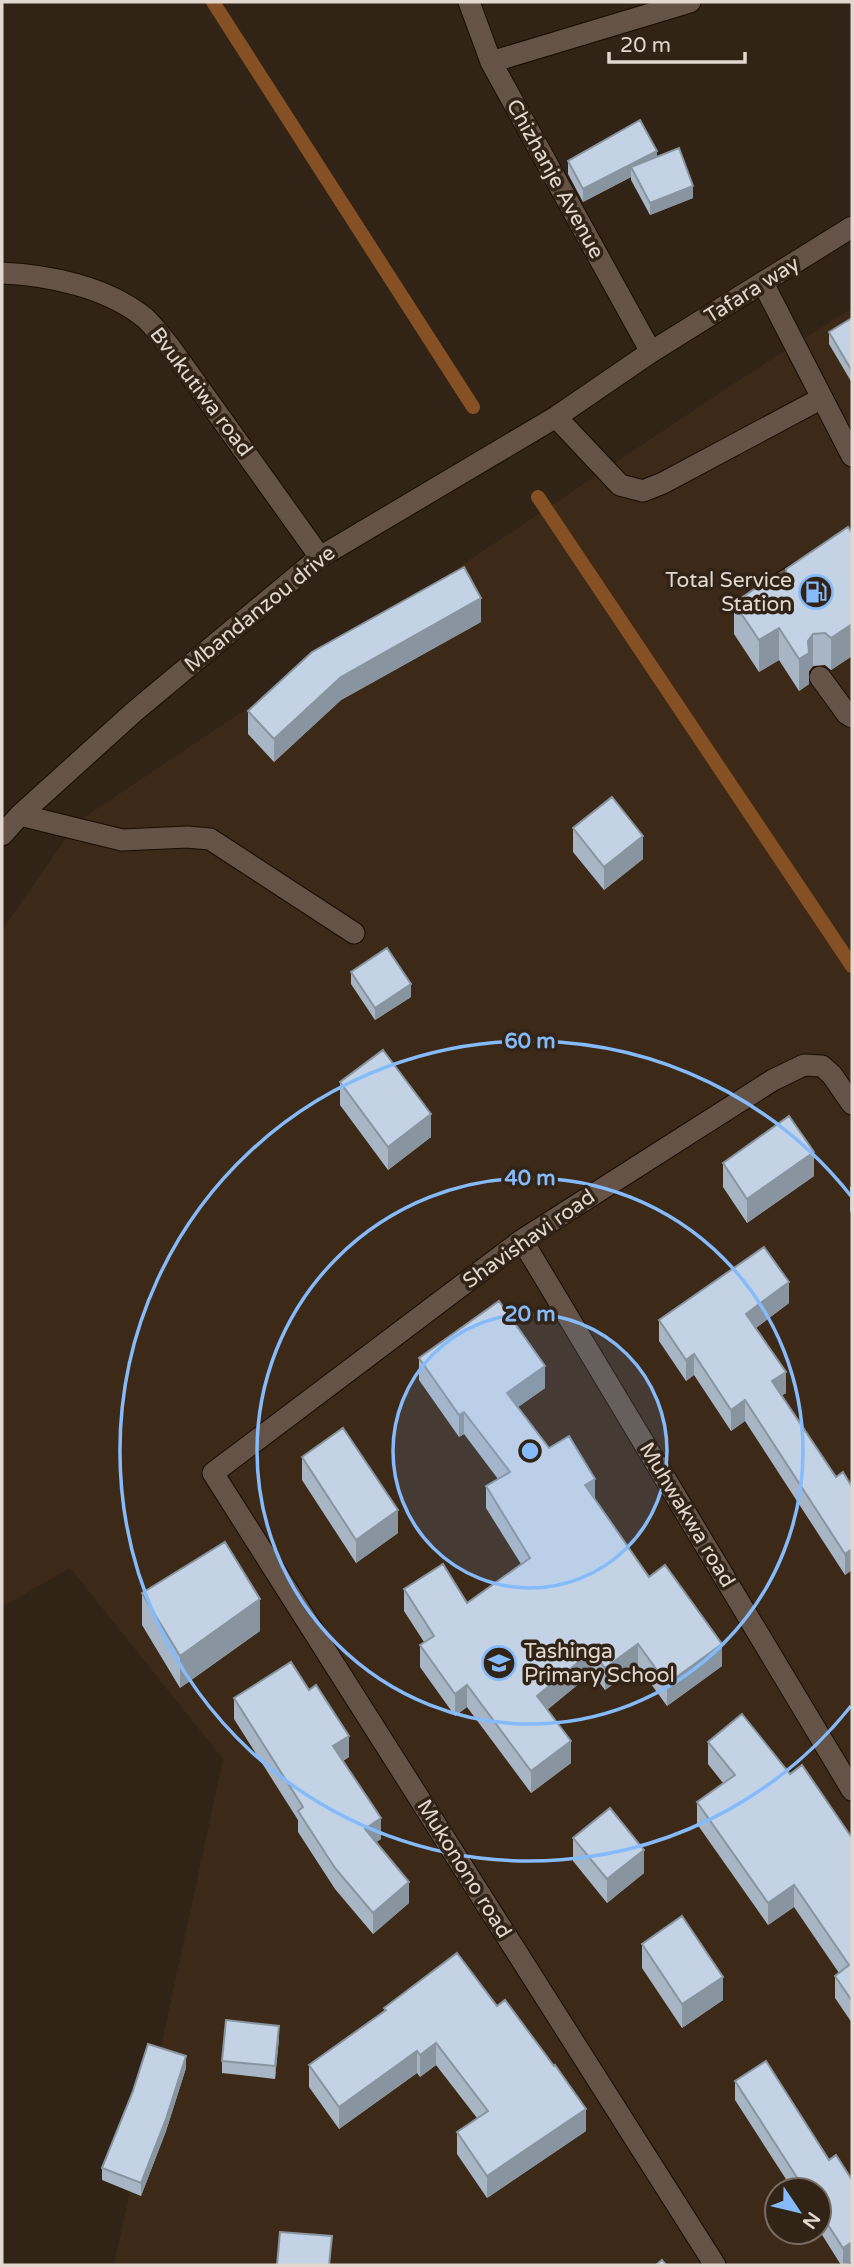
<svg xmlns="http://www.w3.org/2000/svg" width="854" height="2267" font-family="'Varela Round',sans-serif">
  <style>
    .built { fill: #3d2918; fill-rule: evenodd }
    .lines { fill: none; stroke-linecap: round; stroke-linejoin: round }
    .stream { stroke: #855023; stroke-width: 14 }
    .minor-casing { stroke: #190c03; stroke-width: 23 }
    .minor { stroke: #645346; stroke-width: 21 }
    .wall { fill: #a8b5c5 }
    .shaded-wall { fill: #8894a0 }
    .building { fill: #c3d3e5; stroke: #8894a0; stroke-width: 2 }
    .ring { fill: none; stroke: #86bbfb; stroke-width: 3.5 }
    .labels { text-anchor: middle; dominant-baseline: central; stroke-width: 7; stroke-linejoin: round; paint-order: stroke }
    .street-label { font-size: 21px; fill: #e2d8d0; stroke: #322317 }
    .poi-label { font-size: 21px; fill: #e2d8d0; stroke: #322317; text-anchor: end }
    .centre { fill: #86bbfb; stroke: #322317; stroke-width: 3.5 }
    .ring-label { font-size: 21px; text-anchor: middle; font-weight: bold; fill: #86bbfb; stroke: #322317; stroke-width: 7; stroke-linejoin: round; paint-order: stroke }
  </style>
  <rect width="100%" height="100%" fill="#322317"/>
  <path class="built" d="M852,308v1957h-738l109,-506 -153,-191 -68,39v-677l75,-108 664,-443zM777,2190h42v42h-42z"/>
  <g class="lines">
    <path class="stream" d="M213,2l260,405
      M538,497l314,469"/>
    <g class="minor-casing">
      <path id="minor" d="M469,2l22,60 160,290
        M491,62l199,-60
        M2,273c47,2 105,14 143,45 9,8 17,20 25,29l150,210
        M763,283l89,173
        M556,417l64,68 23,6 20,-8 159,-85
        M774,608l-4,-14 4,-7 78,-45
        M820,677l27,37 5,3
        M20,815l102,25 65,-3 23,2 144,94
        M2,835l18,-20 115,-104 185,-154 236,-140 95,-65 201,-125
        M522,1240l330,550
        M715,2265l-502,-792 309,-233 251,-160 31,-15 18,1 10,9 20,29"/>
    </g>
    <use href="#minor" class="minor"/>
  </g>
  <path class="wall" d="M657,157l36,41 -43,17 -19,-35v-3l-48,25 -15,-28v-13z
    M852,318v65l-23,-39v-12z
    M852,533v123l-21,14 -6,-5 -12,1 -4,5v13l-10,7 -20,-31 -20,12 -25,-38v-31l49,-17 3,-5v-12z
    M481,622l-140,78 -67,62 -26,-28v-23z
    M573,828l70,31 -39,31 -31,-38z
    M351,972l60,25 -36,23 -24,-36z
    M340,1082l91,55 -43,33 -48,-65z
    M723,1163l91,13 -67,47 -24,-36z
    M852,1186v29l-2,-4v-24z
    M789,1303l-33,25 30,65 -5,3 55,81 16,10v83l-7,5 -100,-154 -14,10 -37,-56 -8,6 -27,-40v-21z
    M419,1358l126,30 -27,19 31,41 46,52 54,77 73,89 -55,40 -29,-40 -33,24 -13,-17 -45,37 24,53 -40,30 -64,-86 -12,9 -35,-49v-22l4,-3 -20,-31v-22l63,14 54,-39 -35,-56v-22l12,-7 -34,-45 -5,3 -40,-57z
    M302,1457l96,76 -42,30 -54,-83z
    M142,1593l118,38 -80,57 -38,-63z
    M234,1698l115,59 -6,4 38,78 -5,3 33,61 -36,31 -38,-45 -37,-57v-12l-64,-101z
    M708,1742l82,32 62,64v185l-17,-25v-22l4,-3 -45,-66 -26,18 -71,-101v-22l26,-19 -15,-19z
    M573,1838l71,35 -37,30 -34,-42z
    M642,1944l81,56 -41,28 -40,-60z
    M384,2008l202,123 -99,67 -30,-44v-22l20,-14 -41,-53 -16,12 -3,-4 -78,56 -30,-42v-22l75,-53z
    M279,2038l-4,41 -53,-6v-12z
    M186,2068l-20,63 -25,65 -39,-16v-12z
    M735,2081l117,99v81l-5,4h-6l-22,-35v-40h-26l-58,-90z"/>
  <path class="shaded-wall" d="M657,151v12l-26,4v10l-48,25v-13z
    M693,186v12l-43,17v-12z
    M481,598v24l-140,78 -67,62v-23l67,-62z
    M852,624v32l-21,14v-32z
    M779,628v32l-20,12v-32z
    M813,634v32l-4,5v13l-10,7v-32l9,-18z
    M643,836v23l-39,31v-23z
    M411,984v13l-36,23v-12z
    M431,1114v23l-43,33v-23z
    M814,1152v24l-67,47v-24z
    M789,1282v21l-43,32v-21z
    M694,1354v21l-8,6v-21z
    M545,1366v22l-38,27v-22z
    M786,1372v21l-14,9v-21z
    M745,1400v21l-14,10v-21z
    M464,1412v22l-5,3v-22z
    M595,1479v22l-10,-16z
    M398,1510v23l-42,30v-23z
    M852,1549v21l-7,5v-21z
    M260,1599v32l-80,57v-32z
    M638,1644v22l-33,24v-22z
    M722,1644v22l-55,40v-22z
    M592,1651v22l-55,45v-22z
    M467,1685v22l-12,9v-22z
    M349,1736v21l-16,10v-21z
    M571,1741v22l-40,30v-22z
    M381,1818v21l-16,11v-21z
    M644,1850v23l-37,30v-24z
    M409,1882v21l-36,31v-21z
    M794,1885v22l-26,18v-22z
    M723,1977v23l-41,28v-24z
    M279,2026v12l-4,41v-13z
    M436,2043v22l-16,12v-22z
    M417,2051v22l-78,56v-22z
    M186,2056v12l-20,63 -25,65v-13z
    M586,2109v22l-99,67v-22z
    M852,2242v19l-5,4h-4v-17z"/>
  <path class="building" d="M640,120l17,31 -74,38 -15,-28z
    M679,148l14,38 -43,17 -19,-36z
    M852,318v53l-23,-39z
    M848,527l4,6v91l-21,14 -6,-5 -12,1 -5,7 1,12 -10,6 -20,-31 -20,12 -25,-37 29,-20 8,6 12,-3 4,-7 -1,-10z
    M464,567l17,31 -140,79 -67,62 -26,-28 64,-59z
    M612,797l31,39 -39,31 -31,-39z
    M387,948l24,36 -36,24 -24,-36z
    M383,1050l48,64 -43,33 -48,-65z
    M789,1116l25,36 -67,47 -24,-36z
    M764,1247l25,35 -43,32 40,58 -14,9 64,96 7,-5 9,15v62l-7,5 -100,-154 -14,10 -37,-56 -8,6 -27,-40z
    M499,1301l46,65 -38,27 42,55 20,-12 26,43 -10,6 64,92 16,-12 57,79 -55,40 -29,-40 -33,24 -13,-17 -55,45 34,45 -40,30 -64,-86 -12,9 -35,-49 14,-9 -30,-47 39,-25 24,39 63,-45 -44,-72 24,-14 -46,-60 -5,3 -40,-57z
    M343,1428l55,82 -42,30 -54,-83z
    M225,1542l35,57 -80,57 -38,-63z
    M291,1662l18,28 7,-5 33,51 -16,10 48,72 -16,11 44,53 -36,31 -38,-45 -37,-57 5,-4 -69,-109z
    M742,1714l48,60 12,-9 50,73v163l-17,-25 14,-11 -55,-80 -26,18 -71,-101 38,-27 -27,-33z
    M610,1808l34,42 -37,29 -34,-41z
    M682,1916l41,61 -41,27 -40,-60z
    M457,1953l40,53 8,-6 49,66 1,-1 31,44 -99,67 -30,-44 31,-21 -52,-68 -16,12 -3,-4 -78,56 -30,-42 77,-55 -2,-2z
    M226,2020l53,6 -4,40 -53,-5z
    M148,2044l38,12 -20,63 -25,64 -39,-15 31,-77z
    M766,2061l63,99 7,-5 16,25v62l-9,6 -24,-37v-21h-14l-70,-109z
    M280,2232l52,4 -3,29h-52z
    M662,2260l4,5h-10z"/>
  <circle cx="530" cy="1451" r="137" fill="#86bbfb" fill-opacity=".12"/>
  <g class="ring">
    <circle cx="530" cy="1451" r="137"/>
    <circle cx="530" cy="1451" r="273"/>
    <path d="M851 1706A410 410 0 1 1 851 1196"/>
  </g>
  <defs>
    <g id="fuel-ring" transform="scale(1.75)"><circle r="9.5" fill="#322317" stroke="#86bbfb" stroke-width="1.5"/><path d="M-5.5-6h7V0h2V4h1.3V-2.5L3-4.5l.8-.8L6-3V5H2.5V1h-1V6h-7ZM-4.2-4.7v3.2H.2V-4.7Z" fill="#86bbfb"/></g>
    <g id="school-ring" transform="scale(1.75)"><circle r="9.5" fill="#322317" stroke="#86bbfb" stroke-width="1.5"/><path d="M0-5L7-2L0 1L-7-2ZM-4 1L0 2.5L4 1V4Q0 6-4 4Z" fill="#86bbfb"/></g>
  </defs>
  <g fill-rule="evenodd">
    <use href="#fuel-ring" x="816" y="592"/>
    <use href="#school-ring" x="499" y="1663"/>
  </g>
  <g class="labels">
    <g class="street-label">
      <text transform="translate(555 179) rotate(61)">Chizhanje Avenue</text>
      <text transform="translate(752 290) rotate(-32)">Tafara way</text>
      <text transform="translate(201 392) rotate(53)">Bvukutiwa road</text>
      <text transform="translate(260 609) rotate(-39)">Mbandanzou drive</text>
      <text transform="translate(529 1239) rotate(-35)">Shavishavi road</text>
      <text transform="translate(687 1515) rotate(59)">Muhwakwa road</text>
      <text transform="translate(464 1869) rotate(58)">Mukonono road</text>
    </g>
    <g class="poi-label">
      <text x="792" y="580">Total Service<tspan x="792" dy="24">Station</tspan></text>
      <text x="524" y="1651" text-anchor="start">Tashinga<tspan x="524" dy="24">Primary School</tspan></text>
    </g>
  </g>
  <circle cx="530" cy="1451" r="10" class="centre"/>
  <g class="ring-label">
    <text x="530" y="1048">60 m</text>
    <text x="530" y="1185">40 m</text>
    <text x="530" y="1321">20 m</text>
  </g>
  <rect width="854" height="2267" fill="none" stroke="#e2d8d0" stroke-width="7"/>
  <g transform="translate(798 2211) rotate(125)"><circle r="33" fill="#322317" stroke="#786b61" stroke-width="2"/>
  <path d="M0-5L12 26L0 18L-12 26Z" fill="#86bbfb"/>
  <text y="-10" font-size="19" font-weight="bold" text-anchor="middle" fill="#e2d8d0">N</text>
  </g>
  <path d="M609 52v10h136v-10" fill="none" stroke="#e2d8d0" stroke-width="3.5"/>
  <text x="620" y="52" font-size="21" fill="#e2d8d0" stroke="#322317" stroke-width="5" paint-order="stroke">20 m</text>
</svg>
